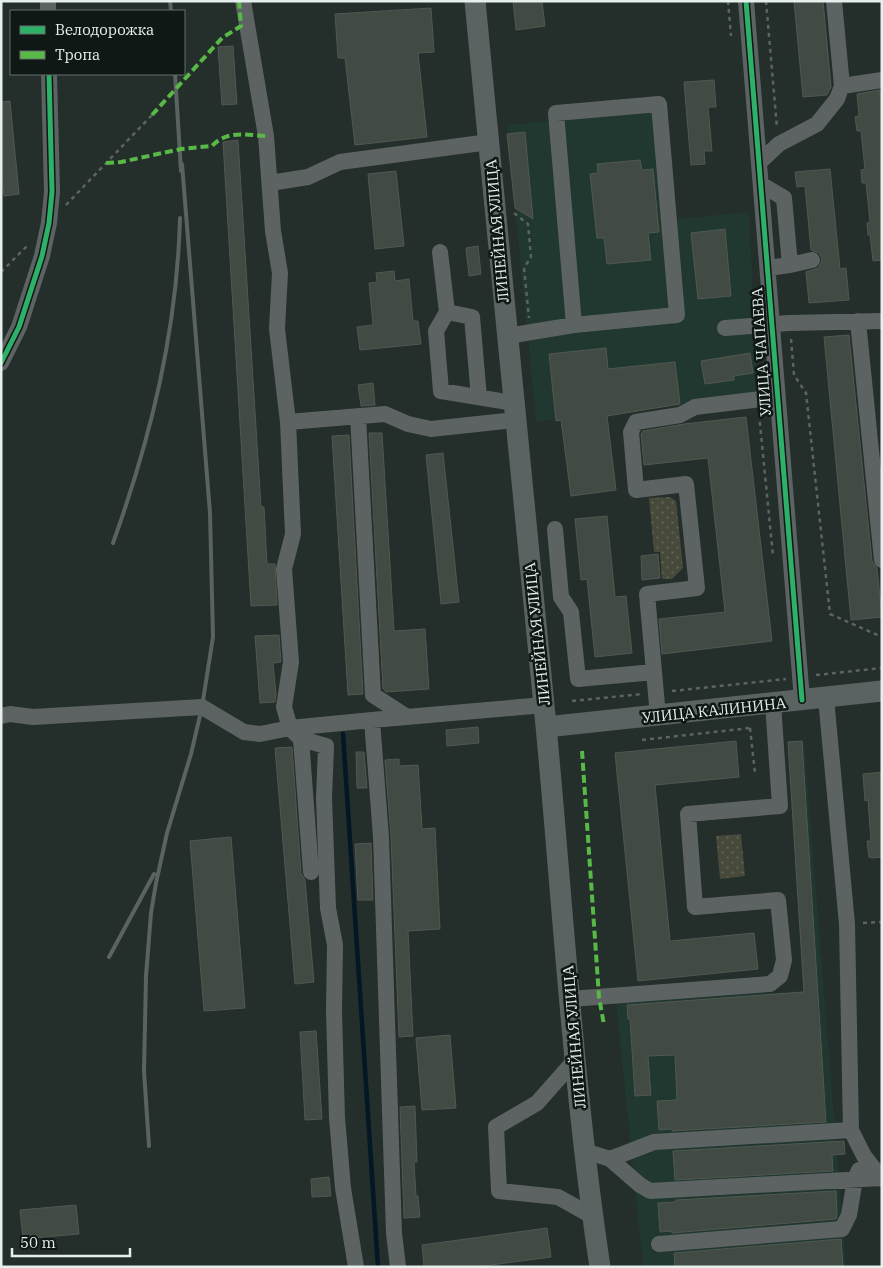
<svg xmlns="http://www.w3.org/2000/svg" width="883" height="1268" font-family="'IBM Plex Serif',serif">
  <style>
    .built { fill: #20382f }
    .park { fill: url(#park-dots) }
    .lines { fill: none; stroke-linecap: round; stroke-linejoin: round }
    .stream { stroke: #031824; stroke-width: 4.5 }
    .building { fill: #424a44; stroke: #515854 }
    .path { stroke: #5d6362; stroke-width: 2.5; stroke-dasharray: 4 4; stroke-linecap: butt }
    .minor { stroke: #5d6362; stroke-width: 16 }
    .major { stroke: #5b6362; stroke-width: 21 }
    .rail { stroke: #5b6362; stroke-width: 4 }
    .quiet { stroke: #58b947; stroke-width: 4; stroke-dasharray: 8 4; stroke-linecap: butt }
    .cycleway-casing { stroke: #101815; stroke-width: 8 }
    .cycleway { stroke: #2db169; stroke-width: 5 }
    .labels { text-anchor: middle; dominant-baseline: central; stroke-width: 5; stroke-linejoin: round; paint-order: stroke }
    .street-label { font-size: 15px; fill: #e5f0ec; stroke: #101815 }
  </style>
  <defs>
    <pattern id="park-dots" width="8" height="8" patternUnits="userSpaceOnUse" patternTransform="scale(1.25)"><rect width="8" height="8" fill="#47493b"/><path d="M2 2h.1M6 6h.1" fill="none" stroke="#616458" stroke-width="1.8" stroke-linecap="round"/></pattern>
  </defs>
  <rect width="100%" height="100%" fill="#242e2b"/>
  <path class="built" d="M664,110l11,109 74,-7 9,182 -222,28 -29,-297z
    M804,740l42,527h-203l-27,-265 187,-11 -16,-250z"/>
  <path class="park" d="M670,497l6,4 7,67 -11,11h-10l-2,-27h-6l-5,-54z
    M741,834l4,42 -25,3 -4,-43z"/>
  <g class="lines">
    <path class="stream" d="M343,734l35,533"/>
  </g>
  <path class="building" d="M513,1h29l3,25 -29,4z
    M794,1h29l8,86 -4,8 -24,2z
    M431,8l3,44 -16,1 9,84 -72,8 -10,-87h-7l-3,-44z
    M233,46l4,58 -15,1 -4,-58z
    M714,80l2,27h-8l4,44h-8l1,13 -14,1 -7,-83z
    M880,90v5h2v165l-9,1 -3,-26h-2l-1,-12 3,-1 -4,-39h-4l-1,-13 4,-1 -4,-38h-4l-2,-14 4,-1 -2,-22z
    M10,101l9,93 -15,2 -3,-26v-68z
    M525,132l8,87 -18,-11 -8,-74z
    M238,140l23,367h3l3,57h8l2,41 -26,1 -28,-464z
    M640,160l2,10 11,-1 6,63 -11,1 3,27 -44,4 -3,-26h-7l-7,-64 8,-1 -1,-9z
    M830,169l10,100 6,-1 3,32 -40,3 -3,-31 12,-4 3,-5 1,-5 -3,-5 -8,-3 -6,-64 -8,1 -2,-15z
    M396,171l8,75 -29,3 -7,-75z
    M725,229l6,67 -33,3 -7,-66z
    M478,246l3,28 -12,2 -3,-28z
    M394,271l1,10 14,-2 4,42h5l3,23 -61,6 -3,-23 16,-2 -4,-42 8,-1 -1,-9z
    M849,335l23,226 5,7 5,49 -31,3 -27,-283z
    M606,348l2,21 67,-7 5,42 -73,12 9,74 -45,6 -10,-76 -5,1 -7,-67z
    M750,353l3,20 -19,3v4l-29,4 -4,-23z
    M373,383l2,22 -14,1 -3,-21z
    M746,417l26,224 -110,13 -3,-35 66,-7 -17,-154 -64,7 -3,-31 2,-3 41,-7z
    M369,433h13l12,198 31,-2 4,60 -43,3 -3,-3z
    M349,435l14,259 -15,1 -16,-259z
    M443,453l16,149 -18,2 -15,-149z
    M607,516l8,81 11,-1 6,57 -37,4 -8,-78 -6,1 -6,-61z
    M658,554l2,24 -18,2 -1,-24z
    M279,635l2,27 -8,1 3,31 -1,8 -15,1 -5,-67z
    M478,727l1,16 -32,3 -1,-16z
    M736,741l3,36 -84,8 15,156 84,-8 4,36 -120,12 -23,-228z
    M802,741l24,381 -154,9v-2l-13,1 -2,-29 20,-1 -2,-45 -27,1 3,39 -16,1 -5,-77h-2l-1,-14 177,-13 -16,-250z
    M292,747l9,126 4,7 9,102 -19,2 -20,-236z
    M356,752h8l3,36h-10z
    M399,759v7l19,-1 4,64 13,-1 5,101 -32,2 5,105 -14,1 -8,-200 -6,-77z
    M882,772v85l-10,1 -3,-1 -2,-16h4l-3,-41 -3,1 -2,-27z
    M231,837l14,171 -41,3 -14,-170z
    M371,843l2,57h-15l-3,-56z
    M316,1031l6,88 -17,1 -5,-88z
    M450,1035l6,73 -34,2 -6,-72z
    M415,1106l2,56h-3l2,34h2l2,21 -16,1 -4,-111z
    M844,1141l1,13 -13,1 1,16 -158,9 -2,-29z
    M329,1177l2,19 -19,1 -1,-18z
    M834,1191h2l1,25 -1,3 -164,14v-2l-12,1 -2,-29 18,-1v-2z
    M76,1205l3,29 -56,5 -3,-29z
    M547,1228l4,29 -75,10h-52l-2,-22z
    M841,1239l2,28h-168l-1,-14z"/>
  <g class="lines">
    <path class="path" d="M728,1l3,35
      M766,1l11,127
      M66,205l86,-90
      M514,213l14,11 3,33 -7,11 5,50
      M1,272l27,-27
      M791,339l3,36 12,18 24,221 52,23
      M759,414l14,142
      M816,675l66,-7
      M672,691l114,-12
      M572,701l70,-7
      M750,728l5,45
      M642,740l108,-12
      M863,923l19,-1"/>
    <path class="minor" d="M48,1v10
      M243,1l23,135 7,95 7,42 -3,56 11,93 5,112 -9,35 7,93 -7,45 6,21 11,11 25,7 -2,52 4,110 7,37 -1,66 3,107 6,70 13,79
      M746,1l56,699
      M842,86l40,-6
      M760,162l19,-18 38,-20 20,-25 5,-13 -8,-85
      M270,183l38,-6 32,-15 149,-20
      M762,185l22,13 6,67 -22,3
      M440,252l7,60 -11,19 5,60 72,12
      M790,265l22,-5
      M447,312l25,5 7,80
      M858,321l24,239
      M725,328l64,-5 93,-2
      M507,336l67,-11 103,-10 -18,-211 -103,9 18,212
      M1,363l18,-36 23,-71 7,-33 3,-31 -3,-118
      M358,416l15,279 34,22
      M288,422l97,-8 23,10 23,5 84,-9
      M555,529l6,68 10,15 7,67 76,-7
      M826,698l21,226 4,206 13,26 18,23
      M1,716l9,-2 23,3 169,-10 42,25 16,2 30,-6 82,-8 172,-15
      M658,716l-11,-122 50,-6 -11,-104 -50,6 -5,-58 5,-10 44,-7 15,-8 82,-10
      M372,720l9,117 13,396 4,34
      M301,739l10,133
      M570,999l200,-15 10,-8 4,-16 -6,-60 -83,7 -7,-93 92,-8 -7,-103
      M575,1060l-38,43 -41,24 3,64 59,6 34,19
      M585,1151l25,8 44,-17 197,-12
      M610,1159l30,26 10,6 231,-13
      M659,1244l183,-15 7,-14 6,-36 4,-9"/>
    <path class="major" d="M475,1c23,242 48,484 71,725 17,180 27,362 54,541
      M546,727l336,-36"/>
    <path class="rail" d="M170,1l1,10
      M175,74l6,97
      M113,543c38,-106 64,-212 67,-325
      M109,957l45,-83
      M149,1146l-5,-75 2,-95 5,-63 5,-30 11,-50 24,-79 11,-47 11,-70 -3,-124 -28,-349"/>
    <path class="quiet" d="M152,115l70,-77 19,-12 -2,-25
      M106,163l15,-1 60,-13 31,-3c15,-16 33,-11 54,-10
      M582,751l17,246 5,28"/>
    <g class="cycleway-casing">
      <path id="cycleway" d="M746,1l56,699
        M1,363l18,-36 23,-71 7,-33 3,-31 -3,-118"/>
    </g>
    <use href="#cycleway" class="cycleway"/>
  </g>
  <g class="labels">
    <g class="street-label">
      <text transform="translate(497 231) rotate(-95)">ЛИНЕЙНАЯ УЛИЦА</text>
      <text transform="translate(761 352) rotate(-94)">УЛИЦА ЧАПАЕВА</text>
      <text transform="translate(537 634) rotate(-96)">ЛИНЕЙНАЯ УЛИЦА</text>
      <text transform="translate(714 710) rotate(-6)">УЛИЦА КАЛИНИНА</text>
      <text transform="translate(574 1037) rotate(-95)">ЛИНЕЙНАЯ УЛИЦА</text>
    </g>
  </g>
  <rect width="883" height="1268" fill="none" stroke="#e5f0ec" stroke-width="5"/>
  <rect x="10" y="10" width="175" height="65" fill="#101815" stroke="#656e6b"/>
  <rect x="20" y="26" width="25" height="8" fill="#2db169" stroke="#656e6b"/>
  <text x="55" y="35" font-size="15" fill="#e5f0ec">Велодорожка</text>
  <rect x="20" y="51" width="25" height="8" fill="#58b947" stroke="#656e6b"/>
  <text x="55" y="60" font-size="15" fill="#e5f0ec">Тропа</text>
  <path d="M12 1248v8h118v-8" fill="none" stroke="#e5f0ec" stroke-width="2.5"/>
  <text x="20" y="1248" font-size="15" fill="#e5f0ec" stroke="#101815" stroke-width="4" paint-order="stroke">50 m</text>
</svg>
